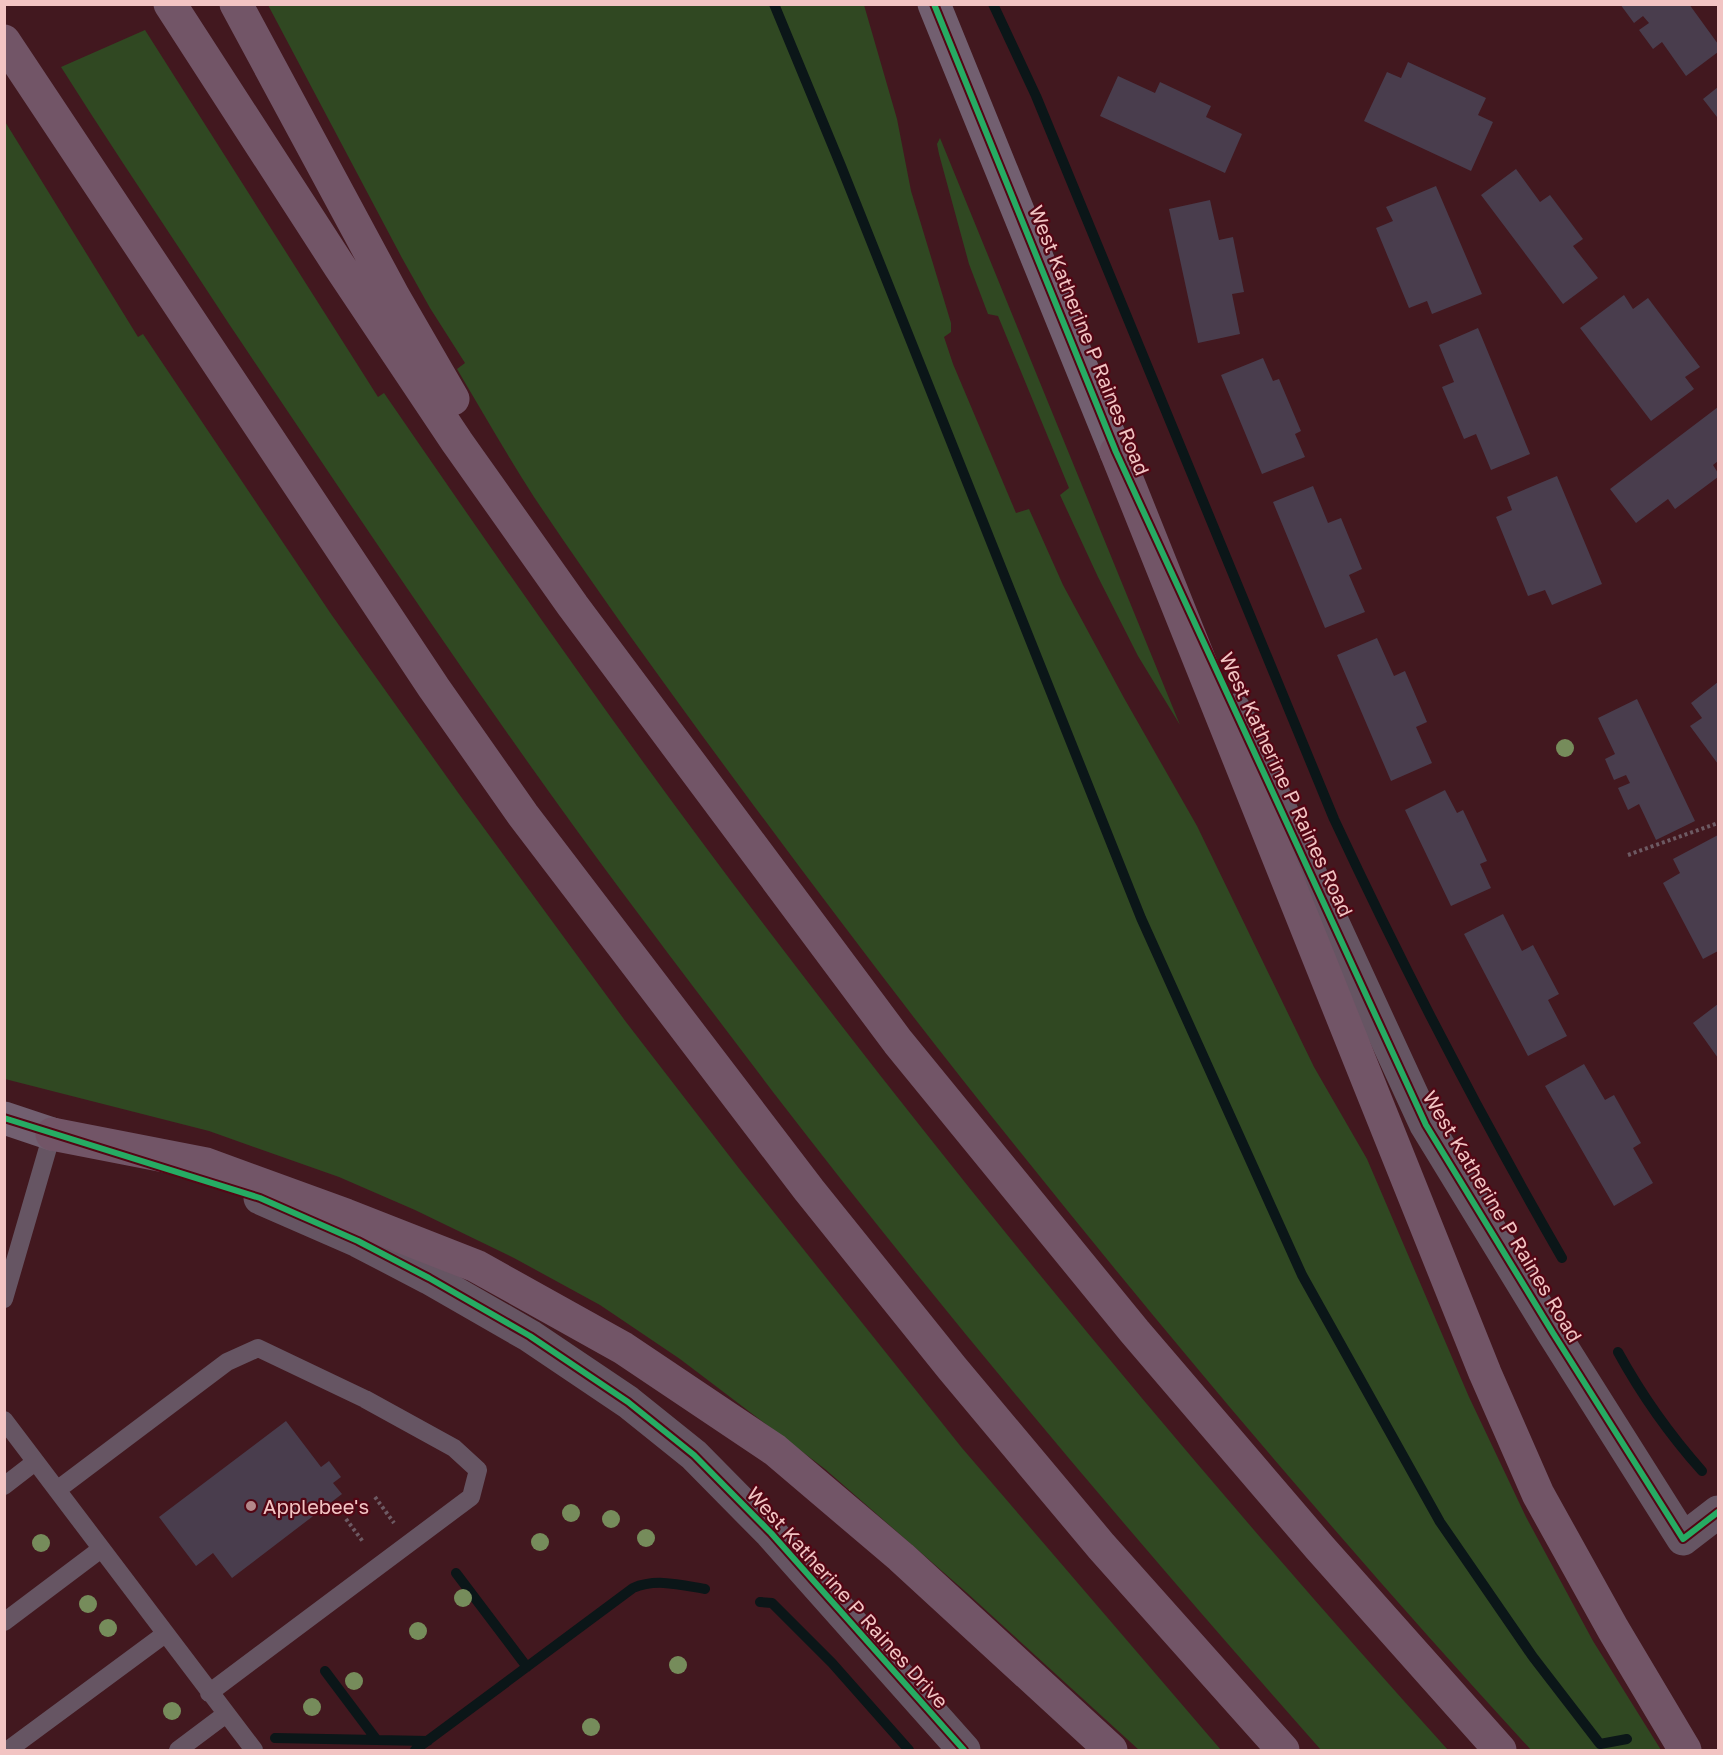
<svg xmlns="http://www.w3.org/2000/svg" width="1723" height="1755" font-family="'Golos Text',sans-serif">
  <style>
    .green { fill: #304822 }
    .lines { fill: none; stroke-linecap: round; stroke-linejoin: round }
    .stream { stroke: #0b1618; stroke-width: 10 }
    .building { fill: #493d4d }
    .path { stroke: #6d5a63; stroke-width: 4; stroke-dasharray: 3 3; stroke-linecap: butt }
    .lane { stroke: #665563; stroke-width: 18 }
    .street { stroke: #665563; stroke-width: 33 }
    .secondary { stroke: #725f70; stroke-width: 33 }
    .highway { stroke: #725567; stroke-width: 33 }
    .cycleway-casing { stroke: #530614; stroke-width: 10 }
    .cycleway { stroke: #26ab63; stroke-width: 6 }
    .tree { fill: #768c5b }
    .poi-dot { fill: #b4888a; stroke: #530614; stroke-width: 2 }
    .labels { text-anchor: middle; dominant-baseline: central; stroke-width: 4.5; stroke-linejoin: round; paint-order: stroke }
    .street-label { font-size: 20px; fill: #f2c4c3; stroke: #530614 }
    .poi-label { font-size: 20px; fill: #f2c4c3; stroke: #530614; text-anchor: start }
  </style>
  <rect width="100%" height="100%" fill="#42181f"/>
  <path class="green" d="M268,5h596l33,114 14,72 40,132v9l-7,5 9,27 63,149 13,-4 34,76 61,113 73,128 117,241 53,92 102,238 57,120 67,124 68,109h-130c-198,-216 -387,-441 -569,-671 -75,-95 -147,-191 -219,-288 -71,-96 -142,-194 -209,-294 -27,-42 -52,-86 -77,-128l8,-6 -35,-55 -28,-50z
    M145,30l233,367 6,-4c123,179 247,357 378,529 217,286 446,562 686,828h-127c-189,-214 -374,-432 -548,-658 -83,-110 -167,-219 -246,-331 -102,-144 -200,-291 -298,-437 -56,-86 -113,-170 -168,-257z
    M4,120l134,217 5,-3 188,280 128,180 167,228 115,149 221,277 259,302h-82l-173,-158 -141,-123 -145,-110 -80,-54 -86,-47 -99,-48 -76,-33 -130,-46 -204,-52z
    M940,138l240,587 -42,-69 -40,-79 -38,-82 9,-7 -71,-172 -10,-2 -19,-50 -30,-110 -2,-10z"/>
  <g class="lines">
    <path class="stream" d="M774,4l67,162 300,752 161,357 138,247 93,135 67,87 27,-5
      M993,4l43,92 298,723c70,150 145,295 228,439
      M1618,1352c23,42 52,83 84,119
      M456,1573l71,94
      M760,1602l12,1 60,60 77,87
      M325,1671l51,68
      M275,1738l153,3
      M415,1750l218,-162c23,-10 48,-3 72,1"/>
  </g>
  <path class="building" d="M1620,4h69l29,40v8l-32,24 -24,-34 -9,7 -14,-19 10,-7 -6,-7 -9,7z
    M1408,62l78,36 -8,17 15,7 -22,49 -107,-50 23,-49 14,6z
    M1118,76l37,17 5,-11 51,24 -5,11 36,17 -17,39 -125,-57z
    M1718,87v28l-1,2 -14,-18z
    M1516,169l24,33 10,-7 33,44 -10,7 25,32 -35,26 -82,-109z
    M1436,186l46,108 -50,20 -5,-13 -18,7 -33,-80 17,-7 -7,-14z
    M1210,200l9,40 14,-3 11,55 -12,2 8,40 -42,9 -29,-134z
    M1624,295l9,14 15,-11 52,69 -15,10 9,12 -43,32 -71,-93z
    M1478,328l52,126 -39,16 -15,-36 -12,5 -22,-52 12,-5 -15,-37z
    M1263,358l10,23 6,-2 22,52 -6,3 10,23 -43,17 -41,-99z
    M1718,407v54l-5,4 5,8v4l-43,32 -7,-10 -32,24 -26,-34z
    M1557,476l45,108 -50,21 -7,-15 -17,6 -32,-79 16,-7 -5,-13z
    M1313,486l15,37 13,-5 21,51 -13,6 16,37 -40,16 -52,-126z
    M1377,638l17,38 11,-5 22,51 -11,5 16,36 -41,18 -54,-126z
    M1718,682v82l-28,-38 12,-8 -11,-15z
    M1637,699l58,122 -39,19 -17,-36 -11,6 -10,-22 12,-5 -4,-8 -12,5 -9,-21 10,-5 -17,-36z
    M1445,790l12,23 6,-3 24,51 -7,3 11,24 -40,18 -46,-96z
    M1718,835v116l-15,8 -40,-76 17,-10 -7,-14z
    M1503,914l19,37 11,-6 26,49 -11,6 19,36 -39,20 -64,-122z
    M1718,1004v54l-25,-35z
    M1584,1064l21,36 9,-5 27,48 -8,5 20,35 -39,23 -69,-120z
    M286,1421l35,46 8,-6 12,16 -8,6 9,11 -110,84 -19,-25 -17,13 -37,-49z"/>
  <g class="lines">
    <path class="path" d="M1628,855l90,-32
      M375,1497l19,26
      M346,1519l18,24"/>
    <path class="lane" d="M4,1299l48,-165
      M4,1420l250,330
      M4,1486l31,-24
      M57,1490l170,-128 31,-14 107,51 89,49 24,22 -7,27 -262,196
      M4,1622l97,-73
      M8,1750l157,-116
      M178,1750l48,-36"/>
    <path class="street" d="M1235,710l191,415 127,208 130,206 35,-27
      M260,1198l98,43 71,37 101,58 98,66 66,53 77,78 193,217"/>
    <path class="secondary" d="M934,4l182,448
      M4,1118l48,16"/>
    <path class="highway" d="M170,4l170,263 117,175 116,164 325,436 237,290 185,216 180,202
      M236,4l158,293 59,102
      M4,41l430,647 89,127 286,375 143,178 149,178 182,204
      M1116,452l369,921 53,121 75,135 72,121
      M52,1134l154,30 140,51 130,51 147,82 152,102 126,107 210,193"/>
    <g class="cycleway-casing">
      <path id="cycleway" d="M934,4l182,448 310,673 127,208 130,206 35,-27
        M4,1118l256,80 98,43 71,37 101,58 98,66 66,53 77,78 193,217"/>
    </g>
    <use href="#cycleway" class="cycleway"/>
  </g>
  <g class="tree">
    <circle cx="1565" cy="748" r="9"/>
    <circle cx="571" cy="1513" r="9"/>
    <circle cx="611" cy="1519" r="9"/>
    <circle cx="646" cy="1538" r="9"/>
    <circle cx="540" cy="1542" r="9"/>
    <circle cx="41" cy="1543" r="9"/>
    <circle cx="463" cy="1598" r="9"/>
    <circle cx="88" cy="1604" r="9"/>
    <circle cx="108" cy="1628" r="9"/>
    <circle cx="418" cy="1631" r="9"/>
    <circle cx="678" cy="1665" r="9"/>
    <circle cx="354" cy="1681" r="9"/>
    <circle cx="312" cy="1707" r="9"/>
    <circle cx="172" cy="1711" r="9"/>
    <circle cx="591" cy="1727" r="9"/>
  </g>
  <circle class="poi-dot" cx="251" cy="1506" r="6"/>
  <g class="labels">
    <g class="street-label">
      <text transform="translate(1090 340) rotate(68)">West Katherine P Raines Road</text>
      <text transform="translate(1287 784) rotate(65)">West Katherine P Raines Road</text>
      <text transform="translate(1503 1216) rotate(59)">West Katherine P Raines Road</text>
      <text transform="translate(848 1597) rotate(48)">West Katherine P Raines Drive</text>
    </g>
    <g class="poi-label">
      <text x="263" y="1506">Applebee's</text>
    </g>
  </g>
  <rect width="1723" height="1755" fill="none" stroke="#f2c4c3" stroke-width="12"/>
</svg>
